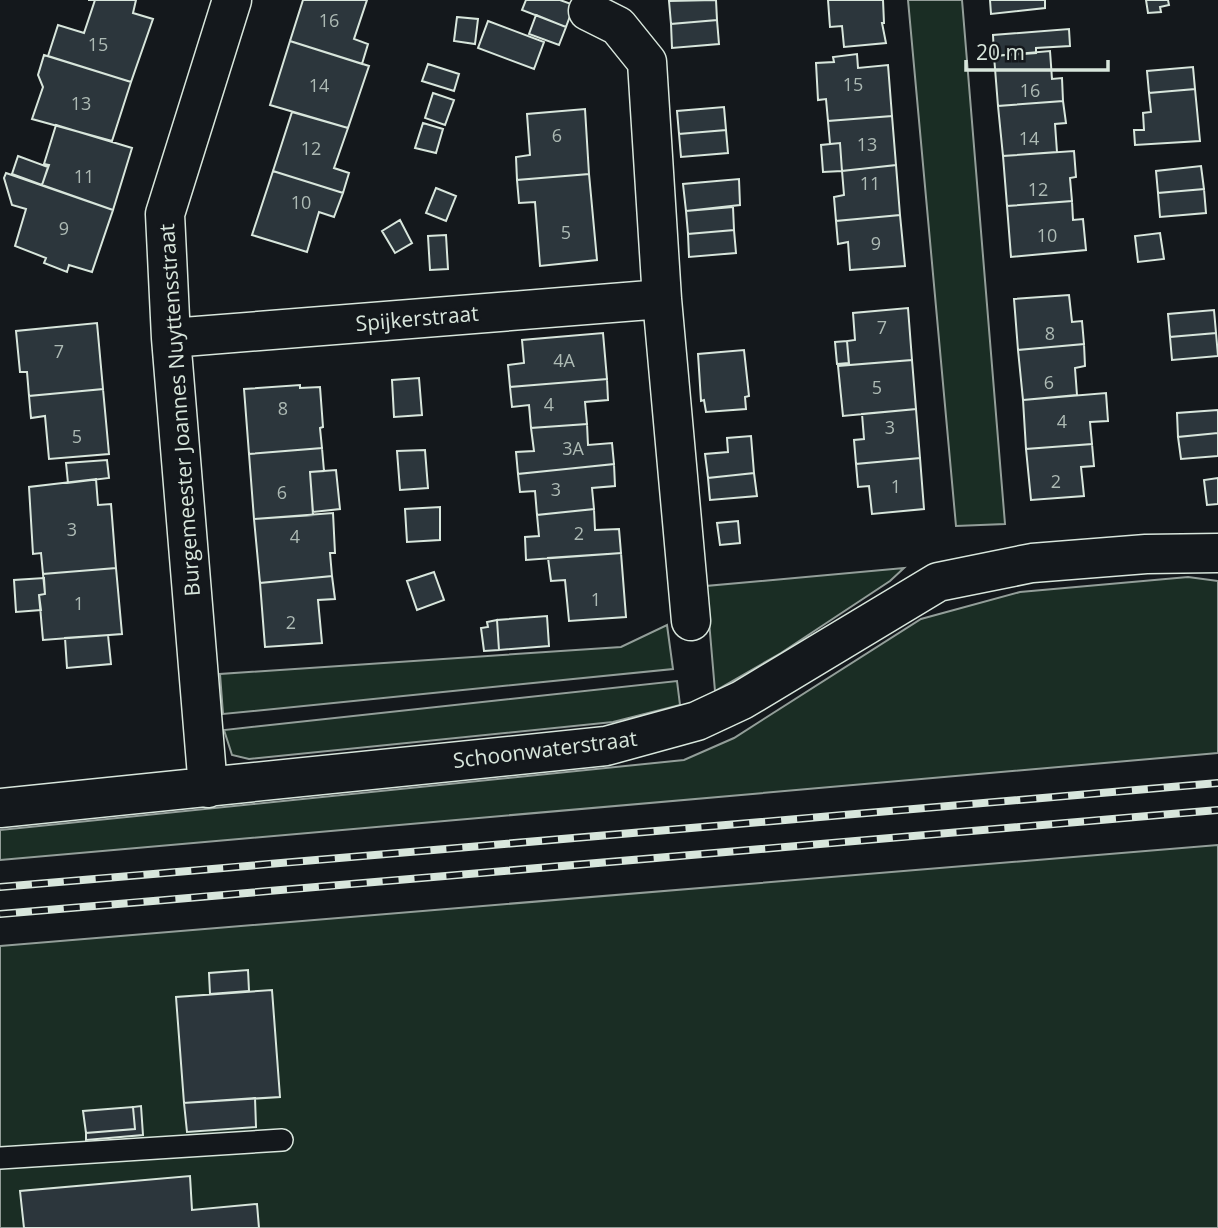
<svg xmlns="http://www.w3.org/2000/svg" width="1218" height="1228" font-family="'Open Sans',sans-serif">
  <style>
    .green { fill: #1a2d24; stroke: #939e99; stroke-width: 2 }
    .building { fill: #2c363c; stroke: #d8e6dc; stroke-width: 2 }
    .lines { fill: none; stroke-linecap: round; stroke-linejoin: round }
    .lane-casing { stroke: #d8e6dc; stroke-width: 24 }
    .street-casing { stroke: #d8e6dc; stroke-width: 41 }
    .lane { stroke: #14181c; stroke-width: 21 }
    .street { stroke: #14181c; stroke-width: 38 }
    .rail-casing { stroke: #d8e6dc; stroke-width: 8 }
    .rail { stroke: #14181c; stroke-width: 5; stroke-dasharray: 16; stroke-linecap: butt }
    .labels { text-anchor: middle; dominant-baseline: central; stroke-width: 5; stroke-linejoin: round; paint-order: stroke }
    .number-label { font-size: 18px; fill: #adbab4 }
    .street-label { font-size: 21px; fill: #d8e6dc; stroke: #14181c }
  </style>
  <rect width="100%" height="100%" fill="#14181c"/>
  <path class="green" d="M908,0h54l43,524 -49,2z
    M904,568l-14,13 -109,72 -66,38 -9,-105z
    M1188,577l30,4v172l-1218,107v-30l684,-70 50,-22 187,-119 99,-27z
    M667,625l6,44 -450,45 -3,-40 401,-27z
    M677,681l3,24 -67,17 -364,37 -17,-4 -8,-25z
    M1218,845v383h-1218v-282z"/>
  <path class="building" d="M88,0h48l-3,13 20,6 -22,63 -83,-26 10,-31 26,8 11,-33z
    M303,0h64l-13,39 14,5 -6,20 -72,-23z
    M526,0h34l14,5 -8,22 -44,-17z
    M716,0l1,20 -46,4 -2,-23z
    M828,0h55l1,23h-2l4,20 -42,4 -2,-21 -12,1z
    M990,0h55v8l-54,6z
    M1146,0h22l1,5 -9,2 1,5 -13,1z
    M536,15l30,12 -7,18 -30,-11z
    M457,17l21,2 -3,25 -21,-3z
    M717,20l2,24 -47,4 -1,-24z
    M488,21l56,21 -10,27 -56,-21z
    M1069,29l1,17 -34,2v5l-42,3 -1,-21z
    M290,41l79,25 -21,62 -78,-23z
    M1050,51l2,28 10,-1 1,23 -65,5 -4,-50z
    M857,54l1,14 30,-3 4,51 -64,5 -2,-22 -8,1 -2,-37 18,-1 -1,-5z
    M44,55l87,27 -19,59 -80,-22 11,-32 -5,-12z
    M428,64l31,10 -5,17 -32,-10z
    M1193,67l2,22 -46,4 -2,-22z
    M1195,89l5,52 -65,4 -1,-15h10l-1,-17 8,-1 -2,-19z
    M433,93l21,7 -9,25 -20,-7z
    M1063,101l3,22 -11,1 2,28 -54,4 -5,-50z
    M724,107l2,23 -47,4 -2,-23z
    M585,109l4,65 -72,6 -1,-23 14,-2 -3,-41z
    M292,112l56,16 -14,40 15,5 -6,20 -70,-22z
    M892,116l4,49 -54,6 -2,-28 -10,1 -2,-23z
    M423,123l20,6 -7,24 -21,-5z
    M56,125l76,23 -19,62 -71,-25 7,-20 -5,-1z
    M726,130l2,23 -47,4 -2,-23z
    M840,143l2,28 -19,1 -2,-27z
    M1074,151l2,26 -6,1 2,23 -65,5 -4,-50z
    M18,156l30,11 -6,18 -30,-11z
    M896,165l4,50 -64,6 -2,-24 10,-2 -2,-24z
    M1201,166l3,23 -46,4 -2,-22z
    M273,171l70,22 -9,24 -15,-5 -12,40 -55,-17z
    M6,173l107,37 -21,62 -23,-7 -2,7 -23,-9 2,-5 -31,-12 11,-37 -14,-4 -8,-27z
    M589,174l8,86 -57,6 -5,-64 -16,1 -2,-23z
    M739,179l1,26 -54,6 -3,-27z
    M436,188l20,8 -10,25 -20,-8z
    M1204,189l2,24 -46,4 -2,-24z
    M1072,201l1,19 10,-1 3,31 -75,7 -4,-51z
    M733,207l1,23 -46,4 -2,-23z
    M900,215l5,51 -55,4 -2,-28 -10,2 -2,-23z
    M400,220l12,23 -17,10 -13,-22z
    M734,230l2,23 -47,4 -1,-23z
    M1160,233l4,26 -26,3 -3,-26z
    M446,235l2,34 -18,1 -2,-34z
    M1069,295l3,27 10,-1 2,23 -66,6 -4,-51z
    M908,308l4,52 -63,5 -2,-24 8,-1 -2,-27z
    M1214,310l2,23 -46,4 -2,-23z
    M97,323l6,66 -74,7 -2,-24h-7l-4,-41z
    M603,333l4,46 -97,8 -2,-22 16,-2 -2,-23z
    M1216,333l2,23 -46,4 -2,-23z
    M847,341l2,22 -12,1 -2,-22z
    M1084,344l1,22 -10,2 2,27 -54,5 -5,-50z
    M744,350l5,46 -4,1 1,12 -40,3 -2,-12 -3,1 -3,-47z
    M912,360l4,49 -73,7 -5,-50z
    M419,378l3,37 -28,2 -2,-37z
    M607,379l1,21 -23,2 2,22 -56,4 -2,-23 -17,2 -2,-20z
    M300,385v3l20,-1 3,40 -3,1 2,20 -73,6 -5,-65z
    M103,389l6,65 -60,5 -4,-43 -14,2 -2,-22z
    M1106,393l2,28 -18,1 2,22 -66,5 -3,-49z
    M916,409l4,49 -64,6 -2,-24 10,-1 -2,-25z
    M1218,410v23l-40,4 -1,-24z
    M587,424l1,21 24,-2 2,21 -96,10 -2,-22 18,-1 -3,-23z
    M1218,433v23l-37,3 -3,-22z
    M751,436l3,37 -46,5 -3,-24 23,-2 -1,-14z
    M1092,444l2,22 -13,1 3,29 -53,4 -5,-51z
    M322,448l2,23 -14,1 3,43 -59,4 -5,-65z
    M425,450l3,38 -28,2 -3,-39z
    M920,458l4,51 -52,5 -3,-28 -11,1 -2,-23z
    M107,460l2,18 -41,5 -2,-20z
    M614,464l1,22 -23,2 2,21 -57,6 -2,-24 -15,1 -2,-18z
    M336,470l4,39 -27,3 -3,-40z
    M754,473l3,23 -47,4 -2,-22z
    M1218,478v26l-11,1 -3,-25z
    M96,479l2,26 13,-1 5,64 -73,6 -2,-21 -8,1 -4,-67z
    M440,507v33l-33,2 -2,-33z
    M594,509l1,21 24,-1 2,24 -95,7 -1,-23 14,-1 -2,-21z
    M333,513l2,40h-5l2,23 -72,7 -6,-64z
    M738,521l2,22 -20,2 -3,-22z
    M621,553l5,64 -57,4 -4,-41 -14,1 -3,-23z
    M116,568l6,66 -79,6 -4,-45 6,-1 -2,-20z
    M434,572l10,28 -27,10 -10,-29z
    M332,576l3,23 -17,1 4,43 -57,4 -5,-64z
    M44,578l1,16 -6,1 2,15 -25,2 -2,-32z
    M547,616l2,30 -50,4 -2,-30z
    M497,620l2,30 -15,1 -3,-23 7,-1 -1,-5z
    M108,635l3,29 -44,4 -2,-30z
    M248,970l1,21 -39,3 -1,-21z
    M272,990l8,107 -96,6 -8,-106z
    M255,1098l1,29 -69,5 -3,-29z
    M141,1106l2,29 -57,5v-7l49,-4 -2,-22z
    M133,1107l2,22 -49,4 -3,-22z
    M190,1176l2,34 65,-6 2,24h-235l-4,-37z"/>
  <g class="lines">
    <g class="lane-casing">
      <path id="lane" d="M0,1158l282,-18"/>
    </g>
    <g class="street-casing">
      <path id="street" d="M588,11l30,15 29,36 15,237 29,322
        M171,338l491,-39
        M208,788l-37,-450 -6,-124 67,-214
        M0,808l606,-62 91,-25 45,-21 196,-118 94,-19 114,-9 72,-1"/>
    </g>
    <use href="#lane" class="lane"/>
    <use href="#street" class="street"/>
    <g class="rail-casing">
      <path id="rail" d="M0,887l1218,-104
        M0,914l1218,-104"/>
    </g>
    <use href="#rail" class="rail"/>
  </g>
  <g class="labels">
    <g class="number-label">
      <text x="329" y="20">16</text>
      <text x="98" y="44">15</text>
      <text x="853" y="84">15</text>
      <text x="319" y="85">14</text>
      <text x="1030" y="90">16</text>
      <text x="81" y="103">13</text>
      <text x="557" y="135">6</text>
      <text x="1029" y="138">14</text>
      <text x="867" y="144">13</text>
      <text x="311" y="148">12</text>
      <text x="84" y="176">11</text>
      <text x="870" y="183">11</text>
      <text x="1038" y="189">12</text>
      <text x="301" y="202">10</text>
      <text x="64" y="228">9</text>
      <text x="566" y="232">5</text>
      <text x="1047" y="235">10</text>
      <text x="876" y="243">9</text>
      <text x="882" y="327">7</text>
      <text x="1050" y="333">8</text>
      <text x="59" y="351">7</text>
      <text x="564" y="360">4A</text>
      <text x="1049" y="382">6</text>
      <text x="877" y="387">5</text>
      <text x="549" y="404">4</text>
      <text x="283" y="408">8</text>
      <text x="1062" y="421">4</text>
      <text x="890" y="427">3</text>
      <text x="77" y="436">5</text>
      <text x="573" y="448">3A</text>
      <text x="1056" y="481">2</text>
      <text x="896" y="486">1</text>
      <text x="556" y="489">3</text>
      <text x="282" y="492">6</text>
      <text x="72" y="529">3</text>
      <text x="579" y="533">2</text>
      <text x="295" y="536">4</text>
      <text x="596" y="599">1</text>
      <text x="79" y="603">1</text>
      <text x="291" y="622">2</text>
    </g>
    <g class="street-label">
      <text transform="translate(417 318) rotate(-5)">Spijkerstraat</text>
      <text transform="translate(179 410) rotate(-94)">Burgemeester Joannes Nuyttensstraat</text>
      <text transform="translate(545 749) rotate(-7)">Schoonwaterstraat</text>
    </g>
  </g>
  <path d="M966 60v10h142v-10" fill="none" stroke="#d8e6dc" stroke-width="3.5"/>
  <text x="976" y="60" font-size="21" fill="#d8e6dc" stroke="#14181c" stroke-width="5" paint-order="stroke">20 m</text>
</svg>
